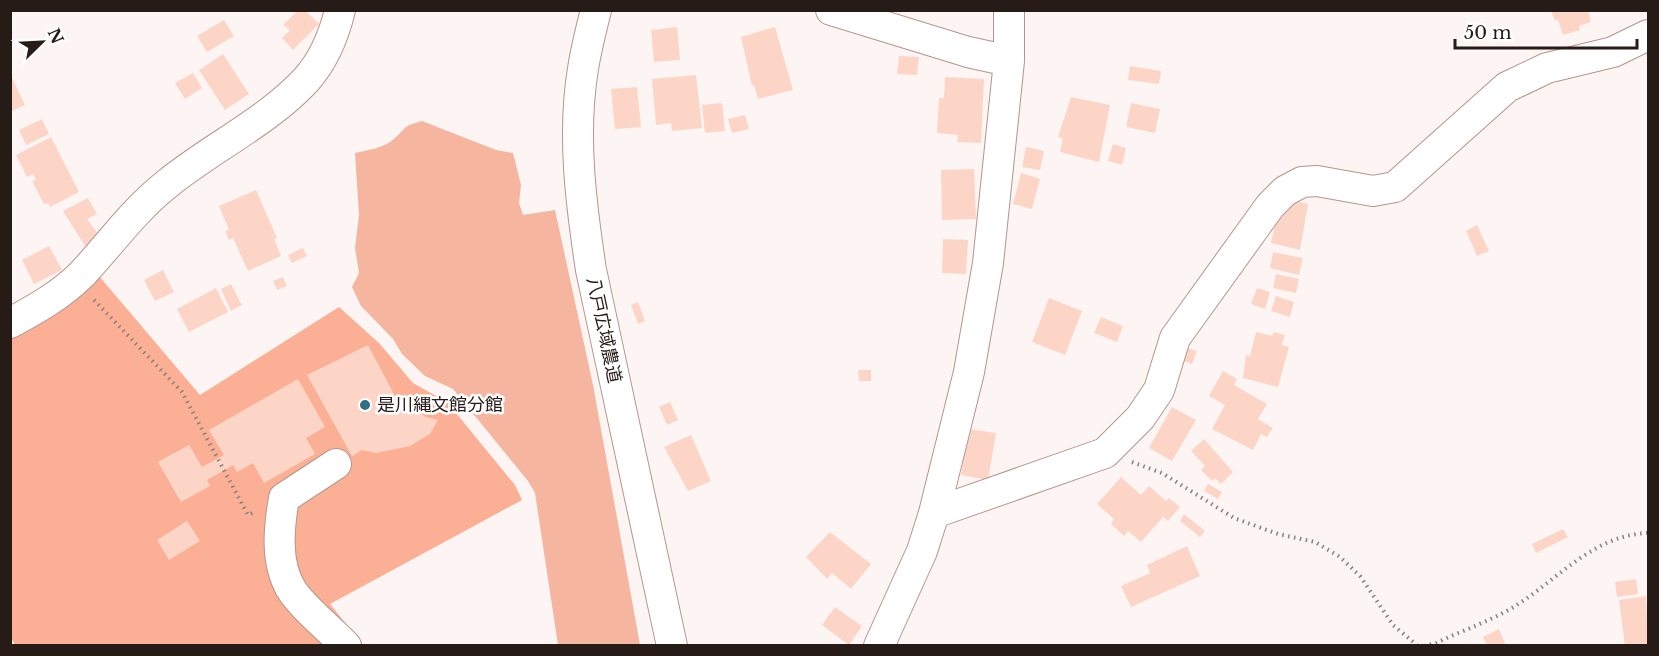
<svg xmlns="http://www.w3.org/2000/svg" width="1659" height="656" font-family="'Libre Baskerville','Noto Sans JP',serif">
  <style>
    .green { fill: #f6b59e }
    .forest { fill: #fbb095 }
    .building { fill: #fcd5c7 }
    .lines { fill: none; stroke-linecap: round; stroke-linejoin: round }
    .minor-casing { stroke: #b4968c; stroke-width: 32 }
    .path { stroke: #89807d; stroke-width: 4; stroke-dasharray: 1.5 4.5; stroke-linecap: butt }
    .minor { stroke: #fff; stroke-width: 30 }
    .poi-dot { fill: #2f7084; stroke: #fff; stroke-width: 2 }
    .labels { text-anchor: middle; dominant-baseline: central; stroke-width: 5; stroke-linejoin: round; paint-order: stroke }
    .street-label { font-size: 18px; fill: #261b17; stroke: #fff }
    .poi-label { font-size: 18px; fill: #261b17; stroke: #fff; text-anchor: start }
  </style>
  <rect width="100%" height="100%" fill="#fcf5f3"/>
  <path class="green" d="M422,121l74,29 17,3 8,32 -2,18 4,12 32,-5 38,175 47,260h-82l-23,-152 -7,-12 -75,-92 -28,-13 -23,-22 -9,-15 -32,-33 -9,-19 7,-14 -4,-25 4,-33 -4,-62c13,-3 30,-5 40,-15 14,-13 7,-11 27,-17z"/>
  <path class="forest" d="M99,276l101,119 139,-88 40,36 34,40 34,19 68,83 7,15 -192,104 33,41h-348l-5,-9v-298l43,-23z"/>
  <path class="building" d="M298,10h7l14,14 -26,26 -11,-12 8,-8 -7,-5z
    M1551,10h37l3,12 -12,4 1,4 -17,5 -5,-15 -3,1z
    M224,20l10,16 -27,16 -10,-16z
    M677,27l3,33 -26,2 -3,-32z
    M775,27l18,63 -35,9 -4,-14 -2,1 -11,-49z
    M223,54l26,40 -24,16 -26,-40z
    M899,56l20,1 -2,18 -20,-1z
    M1130,66l31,5 -2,13 -31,-4z
    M10,73l15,32 -15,7z
    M193,73l9,15 -17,11 -10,-16z
    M696,75l6,53 -30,3 -1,-8 -15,2 -4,-46z
    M945,77l39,2 -3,64 -24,-1 1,-7 -21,-2 2,-35h5z
    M637,87l4,40 -26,2 -4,-40z
    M1071,97l39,8 -11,57 -39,-10 3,-14 -5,-1z
    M722,103l3,28 -20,2 -3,-28z
    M1131,103l29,6 -5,24 -29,-6z
    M745,115l4,14 -17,4 -4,-14z
    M42,119l7,15 -23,11 -7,-15z
    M51,137l28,55 -29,15 -2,-4 -4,1 -12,-23 4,-1 -3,-6 -6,3 -11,-22z
    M1113,144l13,4 -4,17 -14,-4z
    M1026,147l18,4 -4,19 -18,-3z
    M974,169l2,50 -34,1 -1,-50z
    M1021,173l19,6 -8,30 -19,-5z
    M256,190l21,48 -3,1 7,17 -33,15 -15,-33 -4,2 -4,-9 4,-1 -10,-24z
    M88,198l9,16 -10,5 12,16 -14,11 -22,-35z
    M1288,199l20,5 -8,46 -29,-7 7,-31 7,2z
    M1477,225l12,26 -12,5 -11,-25z
    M943,239l25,1 -2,34 -24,-1z
    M49,246l13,24 -28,14 -12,-24z
    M303,248l4,8 -15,7 -4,-8z
    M1273,252l30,6 -4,17 -29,-7z
    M163,270l11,22 -19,9 -11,-21z
    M1276,274l23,5 -3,14 -23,-5z
    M283,277l4,9 -10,4 -4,-9z
    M231,284l11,21 -11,6 -10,-22z
    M216,288l12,24 -39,20 -12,-23z
    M1257,288l13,4 -5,17 -14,-5z
    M1276,296l18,6 -4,15 -19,-6z
    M1049,298l33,13 -17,44 -33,-13z
    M638,302l7,19 -7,3 -7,-19z
    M1101,317l22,9 -6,16 -23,-9z
    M1256,332l16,4 2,-4 11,3 -3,10 7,2 -11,40 -35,-9 3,-23 4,1z
    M368,345l28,53 30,19 12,3 -8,14 -20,12 -34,7 -14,-3 -10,6 -45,-81z
    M1187,348l10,3 -5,13 -10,-4z
    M858,370h13v11h-12z
    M1223,371l14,8 -3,6 33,19 -9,15 15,9 -6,9 -6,-3 -8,16 -41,-21 13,-24 -16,-9z
    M298,379l27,48 -19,11 9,16 -51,29 -11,-20 -16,9 -4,-7 -26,15 3,6 -29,16 -23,-40 31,-17 13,22 22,-12 -15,-25z
    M670,402l8,18 -11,5 -8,-18z
    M1172,407l24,13 -24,41 -23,-13z
    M969,429l27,4 -8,47 -27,-5z
    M691,435l20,46 -23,10 -24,-44z
    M1204,439l29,33 -12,12 -6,-6 -3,3 -11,-11 4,-4 -14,-15z
    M1121,477l20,18 8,-9 17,15 3,-3 11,9 -12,14 -5,-4 -22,25 -13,-11 -4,5 -13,-12 3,-5 -17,-15z
    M1208,484l14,8 -4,7 -14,-8z
    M1184,514l21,17 -5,6 -20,-16z
    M187,521l13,20 -31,19 -12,-20z
    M1563,529l5,8 -32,16 -4,-9z
    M830,532l41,32 -20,25 -19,-16 -5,6 -21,-22z
    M1187,546l13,30 -69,31 -10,-21 29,-13 -3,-8z
    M1636,579l2,15 -21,3 -2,-15z
    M1646,596l2,50h-23l-6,-46z
    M835,607l27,19 -13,19 -27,-20z
    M1499,629l7,17h-18l-5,-9z"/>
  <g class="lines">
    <g class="minor-casing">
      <path id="minor" d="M596,10c-5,20 -10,39 -13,59 -11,66 -2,135 8,201l81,376
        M831,10l137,42 41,9
        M10,323c26,-14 51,-28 72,-49 29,-31 52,-64 85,-90 44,-36 100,-62 139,-104 17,-19 28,-45 34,-70
        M336,464l-52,34c-5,29 -9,64 7,91 9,16 41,42 55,57
        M934,513l171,-60 35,-35 19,-28 16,-52 95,-132 15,-15 17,-9 15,-1 56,10 22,-4 112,-100 40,-19 66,-16 35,-17
        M879,646l43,-95 12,-38 35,-141 19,-109 21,-202v-51"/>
    </g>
    <path class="path" d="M94,300l88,92 66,123 7,-3
      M1132,462l30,11 72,45 44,16 37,8 25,15 20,19 33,49 25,21
      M1424,646l12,-3c25,-12 52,-21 76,-35 45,-27 80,-73 136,-75"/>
    <use href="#minor" class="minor"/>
  </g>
  <circle class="poi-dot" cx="365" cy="405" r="6"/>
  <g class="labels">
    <g class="street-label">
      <text transform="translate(604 330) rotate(78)">八戸広域農道</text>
    </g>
    <g class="poi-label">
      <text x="377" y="405">是川縄文館分館</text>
    </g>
  </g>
  <rect width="1659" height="656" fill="none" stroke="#261b17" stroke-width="24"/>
  <g transform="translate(42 42) rotate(66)" stroke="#ffffff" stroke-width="4.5" paint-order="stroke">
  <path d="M0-4.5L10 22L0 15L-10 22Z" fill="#261b17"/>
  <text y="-9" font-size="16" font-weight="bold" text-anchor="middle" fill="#261b17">N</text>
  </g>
  <path d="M1455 39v9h182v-9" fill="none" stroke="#261b17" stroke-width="3"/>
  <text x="1464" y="39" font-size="18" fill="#261b17" stroke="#ffffff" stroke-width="4.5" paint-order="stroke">50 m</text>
</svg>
